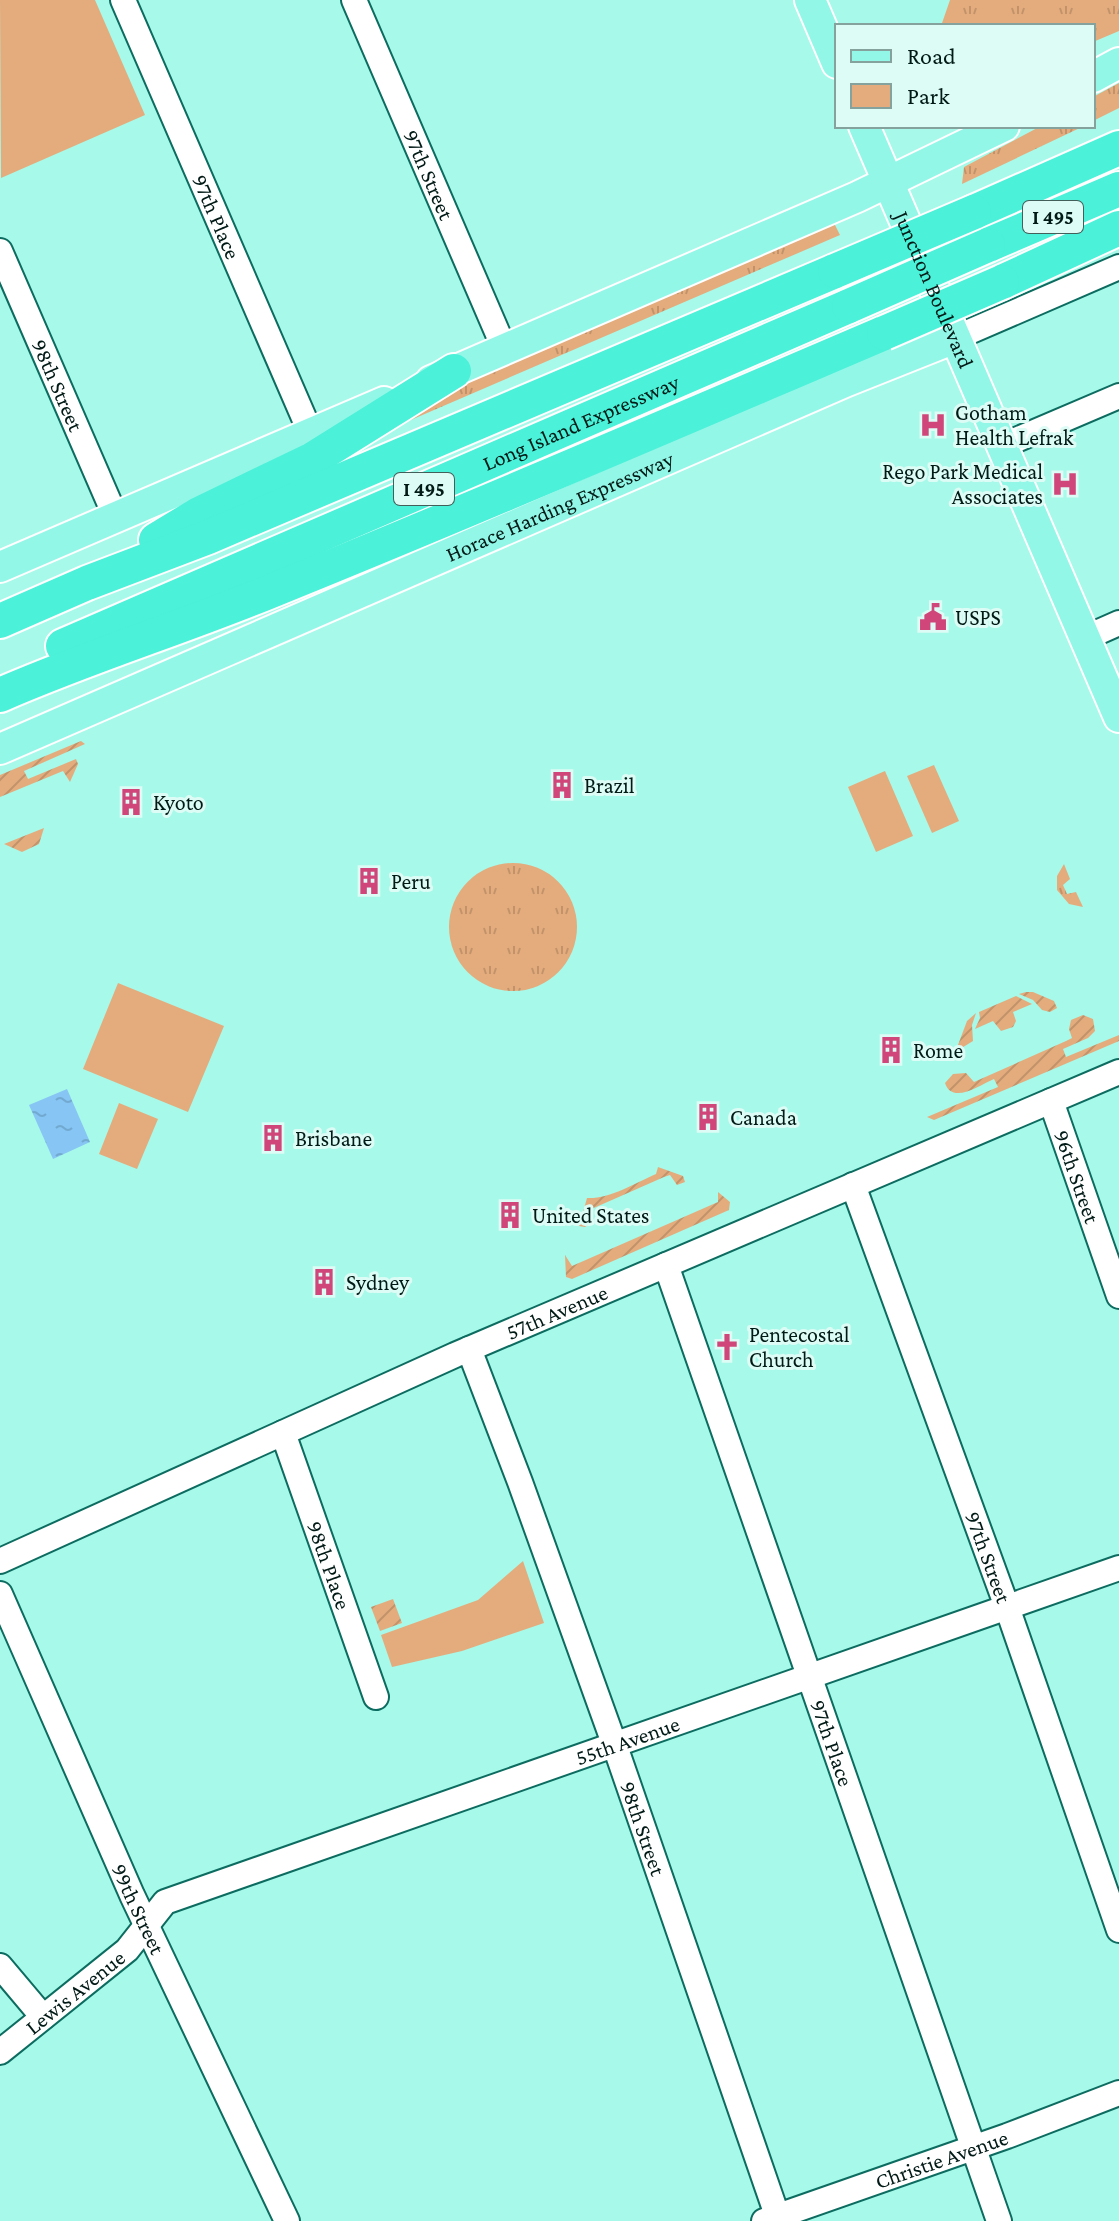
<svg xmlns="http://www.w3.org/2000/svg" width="1119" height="2221" font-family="'Crimson Pro',serif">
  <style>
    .grass { fill: url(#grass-tufts) }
    .park { fill: #e4ac7d }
    .garden { fill: url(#garden-furrows) }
    .water { fill: url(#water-ripples) }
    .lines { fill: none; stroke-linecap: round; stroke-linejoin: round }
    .minor-casing { stroke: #0d6c60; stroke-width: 28 }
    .major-casing { stroke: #fff; stroke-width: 34 }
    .highway-casing { stroke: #fff; stroke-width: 38 }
    .minor { stroke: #fff; stroke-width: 24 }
    .major { stroke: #93f7e8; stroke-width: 30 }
    .highway { stroke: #4bf1d8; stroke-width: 34 }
    .highway-bridge-casing { stroke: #fff; stroke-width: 38; stroke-linecap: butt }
    .highway-bridge { stroke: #4bf1d8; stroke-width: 34 }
    .labels { text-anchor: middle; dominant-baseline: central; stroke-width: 6; stroke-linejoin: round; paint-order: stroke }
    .shield { fill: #ddfcf5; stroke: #445e59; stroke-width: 2 }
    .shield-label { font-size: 20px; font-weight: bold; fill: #021a16 }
    .street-label { font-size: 22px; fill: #021a16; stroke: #ddfcf5 }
    .poi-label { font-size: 22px; fill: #021a16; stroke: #ddfcf5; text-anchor: start }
  </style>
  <defs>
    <pattern id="grass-tufts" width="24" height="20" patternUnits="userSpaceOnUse" patternTransform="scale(2)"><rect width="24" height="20" fill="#e4ac7d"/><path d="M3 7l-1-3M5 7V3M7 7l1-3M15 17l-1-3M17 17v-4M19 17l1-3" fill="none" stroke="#c2936b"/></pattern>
    <pattern id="garden-furrows" width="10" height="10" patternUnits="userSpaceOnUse" patternTransform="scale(2)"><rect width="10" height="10" fill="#e4ac7d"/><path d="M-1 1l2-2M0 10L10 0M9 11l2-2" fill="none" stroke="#c2936b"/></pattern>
    <pattern id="water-ripples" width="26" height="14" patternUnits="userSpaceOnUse" patternTransform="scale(2)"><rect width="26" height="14" fill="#86c5f4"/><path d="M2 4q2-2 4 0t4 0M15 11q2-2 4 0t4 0" fill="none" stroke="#72a9d0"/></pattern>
  </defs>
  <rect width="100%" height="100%" fill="#a7f9ea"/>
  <path class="grass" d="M950,0h169v31l-26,11v-16h-152z
    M1119,83v25l-26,13v-24z
    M1041,126h43l-122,58 2,-17z
    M834,223l6,12 -457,197 77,-46z
    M449 927a64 64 0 1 1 128 0a64 64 0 1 1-128 0Z
    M1064,864l6,15 -7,6 4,9 9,-2 7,15 -14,-3 -12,-14v-14z"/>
  <path class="park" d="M0,0h95l50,115 -144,63z
    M934,765l25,56 -27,12 -25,-57z
    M885,771l28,65 -37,16 -28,-65z
    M118,983l106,43 -36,86 -105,-43z
    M119,1103l39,16 -21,50 -38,-15z
    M523,1561l21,62 -82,28 -70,16 -11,-32 97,-35z"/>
  <path class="garden" d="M81,741l4,3 -61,27 4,8 48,-20 2,5 -8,18 -7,-11 -63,26v-22z
    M44,828l-5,16 -17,8 -18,-8z
    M1026,992h7l21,9 3,7 -7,4 -8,-2 -9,-10 -14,-6z
    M1016,996l16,8 -19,8 3,9 -3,6 -12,4 -8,-10 -18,8 5,-11 -1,-6z
    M976,1013l-4,12 1,16 -13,8 -2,-4 9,-24z
    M1083,1015l10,4 2,12 -7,7 -25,11 3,8 53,-22v6l-185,79 -7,-3 71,-30 -4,-8c-14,6 -42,26 -49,4l8,-9 13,-1 8,9 92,-41 6,-3 -3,-9 2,-9z
    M658,1167l25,9 2,6 -8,3 -7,-10 -6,2 -77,34 2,13 -4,3 -6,-1 8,-28c22,1 47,-14 69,-24z
    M718,1192l12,10 -1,8 -157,69 -6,-2 -1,-22 7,11 146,-64z
    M393,1599l9,24 -22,8 -9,-24z"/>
  <path class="water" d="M67,1089l23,53 -37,17 -24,-54z"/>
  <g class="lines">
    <g class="minor-casing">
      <g id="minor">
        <path id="s1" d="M123,0l188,434"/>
        <path id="s2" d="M354,0l150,348"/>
        <path id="s3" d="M0,251l116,267"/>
        <path d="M955,338l164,-71"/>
        <path d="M1002,446l117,-50"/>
        <path d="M1085,638l34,-15"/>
        <path id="s4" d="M1051,1101l68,195"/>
        <path id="s5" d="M853,1185l154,422 112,323"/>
        <path id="s6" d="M666,1265l333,956"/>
        <path id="s7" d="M469,1349l51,133 95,264 164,475"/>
        <path id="s8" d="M283,1433l93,264"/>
        <path id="s9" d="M0,1561l455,-206 664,-283"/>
        <path id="s10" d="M0,1594l132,301 155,326"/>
        <path d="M0,1966l43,51"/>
        <path id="s11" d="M0,2052l127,-102 38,-48 954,-334"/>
        <path id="s12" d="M764,2221l243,-85 112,-43"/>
      </g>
    </g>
    <g class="major-casing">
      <g id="major">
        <path d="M810,0l27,63"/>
        <path d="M1093,77l26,-14"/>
        <path id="s13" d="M864,126l255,591"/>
        <path d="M431,381l426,-184 147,-71"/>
        <path d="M0,567l384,-165"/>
        <path id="s14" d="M0,749l847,-368 108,-43"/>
      </g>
    </g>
    <g class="highway-casing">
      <g id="highway">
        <path d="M974,212l145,-64"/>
        <path d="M988,245l131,-56"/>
        <path d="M1002,282l117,-54"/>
        <path d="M156,540l43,-26 114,-55 141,-88"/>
        <path d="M0,621l87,-38 121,-46 627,-266"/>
        <path id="s15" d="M63,646l786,-340"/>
        <path d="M0,695c89,-39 181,-67 271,-104 206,-83 409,-171 613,-258"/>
      </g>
    </g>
    <use href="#minor" class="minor"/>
    <use href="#major" class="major"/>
    <use href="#highway" class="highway"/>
    <g class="highway-bridge-casing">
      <path id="highway-bridge" d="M835,271l139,-59
        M849,306l139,-61
        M884,333l118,-51"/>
    </g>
    <use href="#highway-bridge" class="highway-bridge"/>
  </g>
  <defs>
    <g id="hospital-bare" transform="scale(2.16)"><path d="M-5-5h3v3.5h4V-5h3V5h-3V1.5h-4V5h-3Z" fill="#d0457a" stroke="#ddfcf5" stroke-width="2.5" paint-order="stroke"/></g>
    <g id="civic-bare" transform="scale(2.16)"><path d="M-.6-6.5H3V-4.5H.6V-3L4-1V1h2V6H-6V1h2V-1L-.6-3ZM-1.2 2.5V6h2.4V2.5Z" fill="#d0457a" stroke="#ddfcf5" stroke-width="2.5" paint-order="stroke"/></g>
    <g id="building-bare" transform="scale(2.16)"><path d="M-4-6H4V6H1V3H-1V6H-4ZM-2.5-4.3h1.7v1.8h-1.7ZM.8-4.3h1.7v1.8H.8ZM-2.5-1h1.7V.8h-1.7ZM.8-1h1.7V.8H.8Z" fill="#d0457a" stroke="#ddfcf5" stroke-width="2.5" paint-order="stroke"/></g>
    <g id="church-bare" transform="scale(2.16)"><path d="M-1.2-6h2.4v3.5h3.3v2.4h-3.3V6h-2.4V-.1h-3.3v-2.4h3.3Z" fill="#d0457a" stroke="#ddfcf5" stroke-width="2.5" paint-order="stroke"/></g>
  </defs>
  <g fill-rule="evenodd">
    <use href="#hospital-bare" x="933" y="425"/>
    <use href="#hospital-bare" x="1065" y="484"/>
    <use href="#civic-bare" x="933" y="617"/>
    <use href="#building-bare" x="562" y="785"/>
    <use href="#building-bare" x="131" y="802"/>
    <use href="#building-bare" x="369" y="881"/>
    <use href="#building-bare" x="891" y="1050"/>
    <use href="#building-bare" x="708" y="1117"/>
    <use href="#building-bare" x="273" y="1138"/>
    <use href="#building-bare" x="510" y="1215"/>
    <use href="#building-bare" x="324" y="1282"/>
    <use href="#church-bare" x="727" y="1347"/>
  </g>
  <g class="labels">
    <g class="shield">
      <rect x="1023" y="201" width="60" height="32" rx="6"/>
      <rect x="394" y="473" width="60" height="32" rx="6"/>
    </g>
    <g class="shield-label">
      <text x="1053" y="217">I 495</text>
      <text x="424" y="489">I 495</text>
    </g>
    <g class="street-label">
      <text stroke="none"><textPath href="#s2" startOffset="190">97th Street</textPath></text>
      <text stroke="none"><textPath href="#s1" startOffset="236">97th Place</textPath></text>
      <text stroke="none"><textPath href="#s13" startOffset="178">Junction Boulevard</textPath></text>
      <text stroke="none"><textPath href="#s3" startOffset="146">98th Street</textPath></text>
      <text stroke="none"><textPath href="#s15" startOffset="564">Long Island Expressway</textPath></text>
      <text stroke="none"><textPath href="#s14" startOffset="610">Horace Harding Expressway</textPath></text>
      <text stroke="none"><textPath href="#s4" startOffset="80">96th Street</textPath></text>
      <text stroke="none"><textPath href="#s9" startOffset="610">57th Avenue</textPath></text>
      <text stroke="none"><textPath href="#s5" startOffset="396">97th Street</textPath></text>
      <text stroke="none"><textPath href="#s8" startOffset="140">98th Place</textPath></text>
      <text stroke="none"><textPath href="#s11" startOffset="714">55th Avenue</textPath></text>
      <text stroke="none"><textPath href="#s6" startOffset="506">97th Place</textPath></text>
      <text stroke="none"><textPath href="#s7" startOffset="510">98th Street</textPath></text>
      <text stroke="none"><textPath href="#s10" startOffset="344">99th Street</textPath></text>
      <text stroke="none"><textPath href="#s11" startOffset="96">Lewis Avenue</textPath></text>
      <text stroke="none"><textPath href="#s12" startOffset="188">Christie Avenue</textPath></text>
    </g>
    <g class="poi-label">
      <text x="955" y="412">Gotham<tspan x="955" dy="25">Health Lefrak</tspan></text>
      <text x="1043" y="471" text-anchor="end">Rego Park Medical<tspan x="1043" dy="25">Associates</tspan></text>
      <text x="955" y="617">USPS</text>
      <text x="584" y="785">Brazil</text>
      <text x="153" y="802">Kyoto</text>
      <text x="391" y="881">Peru</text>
      <text x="913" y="1050">Rome</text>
      <text x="730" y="1117">Canada</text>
      <text x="295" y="1138">Brisbane</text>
      <text x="532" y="1215">United States</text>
      <text x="346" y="1282">Sydney</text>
      <text x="749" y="1334">Pentecostal<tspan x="749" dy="25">Church</tspan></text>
    </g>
  </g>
  <rect x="835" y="24" width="260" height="104" fill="#ddfcf5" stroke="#85a29c" stroke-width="2"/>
  <rect x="851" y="50" width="40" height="12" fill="#93f7e8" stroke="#85a29c" stroke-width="2"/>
  <text x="907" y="64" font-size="24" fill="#021a16">Road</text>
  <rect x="851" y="84" width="40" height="24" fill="#e4ac7d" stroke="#85a29c" stroke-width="2"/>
  <text x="907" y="104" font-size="24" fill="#021a16">Park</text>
</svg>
